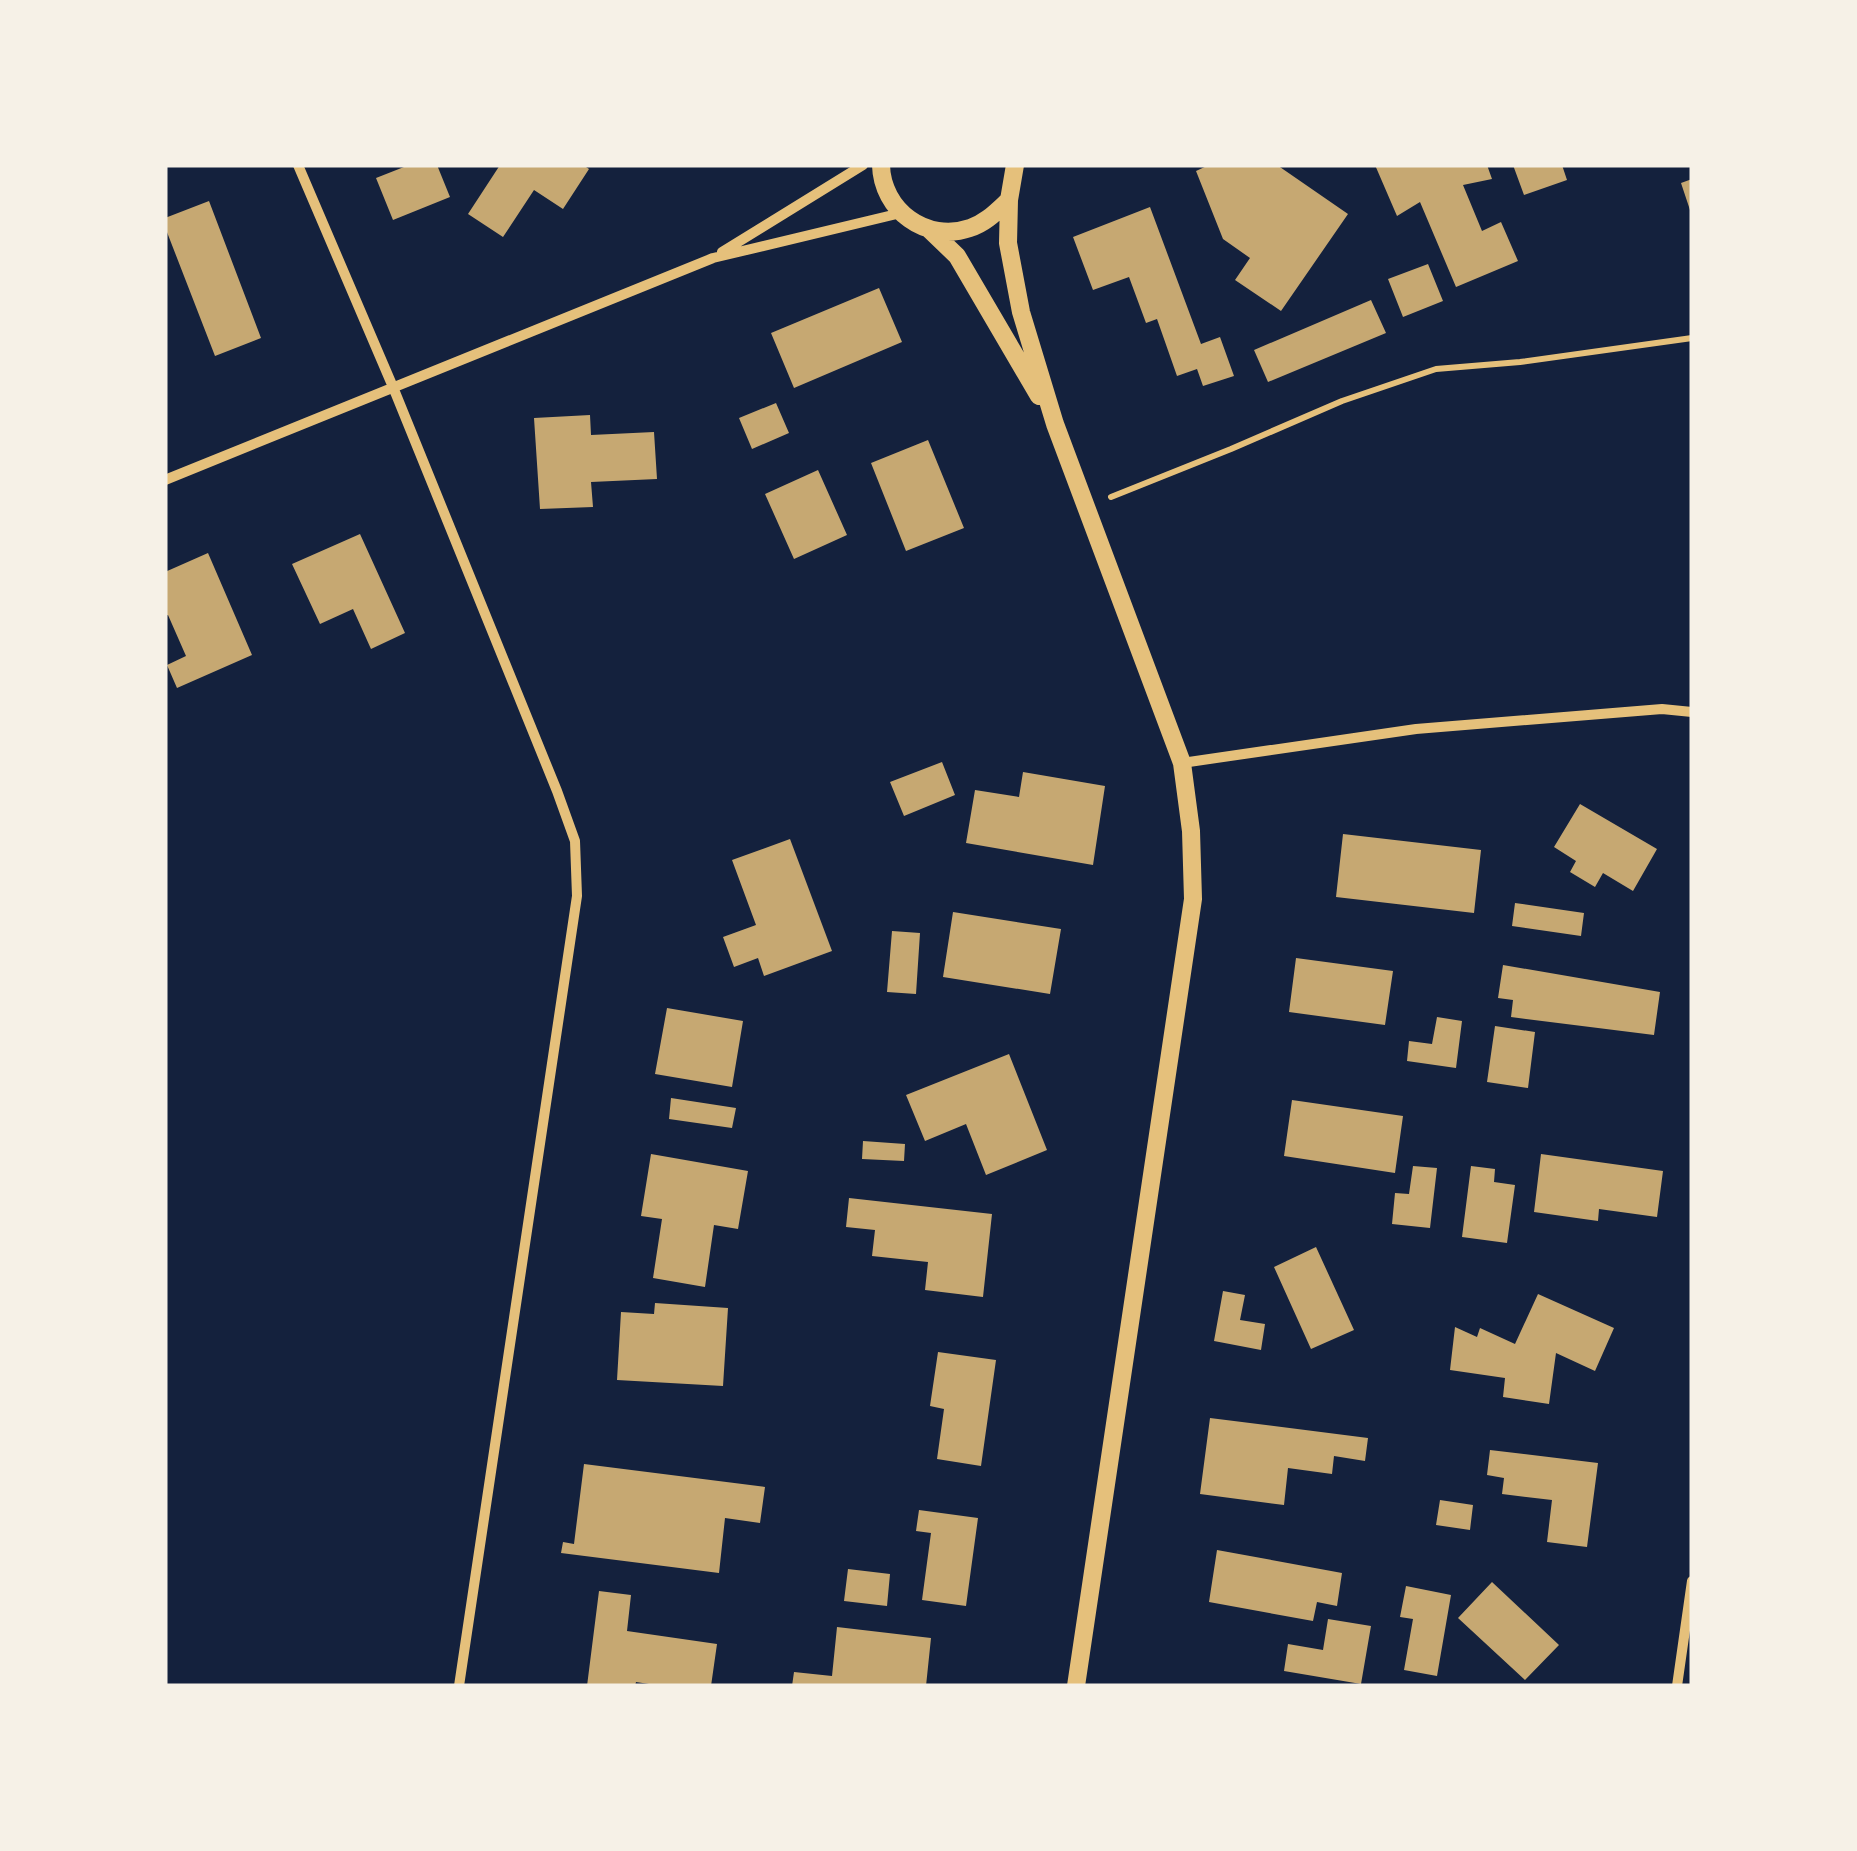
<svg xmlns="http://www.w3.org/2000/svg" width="1857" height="1851" font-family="'Fira Sans Condensed',sans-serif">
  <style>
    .building { fill: #c6a872 }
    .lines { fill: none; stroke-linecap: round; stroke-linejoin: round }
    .path { stroke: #e5c07b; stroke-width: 6 }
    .minor { stroke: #e5c07b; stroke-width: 10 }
    .tertiary { stroke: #e5c07b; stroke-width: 18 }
  </style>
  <rect width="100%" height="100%" fill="#14213d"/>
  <path class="building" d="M409,165h28l13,32 -57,23 -17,-42z
    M500,165h83l6,4 -26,40 -29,-19 -31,47 -35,-23z
    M1209,165h68l71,49 -67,97 -46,-31 15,-22 -27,-19 -27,-68z
    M1375,165h112l5,14 -29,6 19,46 19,-9 17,39 -62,26 -36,-85 -23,14z
    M1513,165h49l5,15 -43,15z
    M1692,179v34h-1l-10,-30z
    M209,201l52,137 -46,18 -50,-129v-9z
    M1150,207l51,137 19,-7 14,39 -31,10 -6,-17 -20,7 -20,-57 -11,4 -17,-46 -36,13 -20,-53z
    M1428,264l15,37 -40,16 -15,-38z
    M879,288l23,54 -108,46 -23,-55z
    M1371,300l15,33 -118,49 -14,-32z
    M776,403l13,30 -37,16 -13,-31z
    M590,415l1,20 63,-3 3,47 -66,3 2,25 -53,2 -6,-91z
    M928,440l36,88 -58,23 -35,-88z
    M818,470l29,65 -53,24 -29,-65z
    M360,534l45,99 -34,16 -18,-40 -33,15 -28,-60z
    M208,553l44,102 -75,33 -10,-23 19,-9 -18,-41 -3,1v-44z
    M942,762l13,33 -51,21 -14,-34z
    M1023,772l82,14 -12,79 -127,-22 9,-53 44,7z
    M1580,804l77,45 -24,42 -30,-18 -8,14 -25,-15 6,-11 -22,-14z
    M1343,834l138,16 -7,63 -138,-16z
    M790,839l42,112 -68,25 -6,-18 -24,9 -11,-30 33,-12 -24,-65z
    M1515,903l69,10 -3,23 -69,-10z
    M953,912l108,17 -11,65 -107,-17z
    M892,931l28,2 -4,61 -29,-2z
    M1296,958l97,13 -8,54 -96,-13z
    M1503,965l157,27 -6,43 -143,-18 2,-17 -15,-2z
    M667,1008l76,13 -11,66 -77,-13z
    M1437,1017l25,4 -6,47 -49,-7 2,-20 23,3z
    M1495,1026l40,6 -7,56 -41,-6z
    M1009,1054l38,96 -61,25 -20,-51 -41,17 -19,-46z
    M671,1098l65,10 -4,20 -63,-9z
    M1292,1100l111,16 -8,57 -111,-17z
    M863,1141l42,3 -1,17 -42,-2z
    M651,1154l97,17 -10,58 -24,-4 -9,62 -52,-9 9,-59 -21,-3z
    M1541,1154l122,17 -6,46 -58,-8 -1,12 -64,-9z
    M1413,1166l24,2 -7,60 -38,-4 3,-31 14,1z
    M1471,1166l24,3 -1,13 21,3 -8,58 -45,-6z
    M849,1198l143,16 -9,83 -58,-7 3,-28 -56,-6 3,-26 -29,-3z
    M1316,1247l38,83 -43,19 -37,-82z
    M1223,1291l22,4 -5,25 25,4 -4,26 -47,-9z
    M1538,1294l76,34 -19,43 -39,-18 -7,51 -46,-7 2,-19 -55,-8 5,-43 22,10 3,-9 35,16z
    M655,1303l73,5 -5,78 -106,-6 4,-68 33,2z
    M938,1352l58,8 -15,106 -44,-7 7,-50 -14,-3z
    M1210,1418l158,20 -3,23 -31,-5 -2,18 -44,-6 -4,37 -84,-11z
    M1490,1450l108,13 -11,84 -40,-5 5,-42 -50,-6 2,-16 -17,-3z
    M584,1464l181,23 -5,36 -35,-5 -6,55 -158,-20 2,-11 11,2z
    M1440,1500l33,5 -3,25 -34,-5z
    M919,1510l59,8 -12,88 -44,-6 9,-67 -15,-2z
    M1217,1550l125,23 -5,33 -20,-4 -4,19 -104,-19z
    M848,1569l42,5 -3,32 -43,-5z
    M1492,1582l67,63 -34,35 -67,-62z
    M1406,1586l45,9 -14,81 -33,-6 9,-51 -13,-2z
    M599,1591l32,4 -4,36 90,13 -6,42h-49l-26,-4 -1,4h-48z
    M1328,1619l43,7 -10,58 -77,-13 4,-27 35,6z
    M837,1627l94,11 -5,48h-134l2,-14 38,4z"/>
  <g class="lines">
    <path class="path" d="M1111,497l120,-48 111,-48 94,-32 84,-7 172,-24"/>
    <path class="minor" d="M298,165l95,222 164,404 18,50 2,55 -118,790
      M722,252l141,-87
      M165,480l548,-222 188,-45
      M1182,763l234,-34 246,-20 30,3
      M1677,1686l15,-105"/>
    <path class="tertiary" d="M881,165c1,45 45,78 89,63 16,-5 27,-17 39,-28
      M1015,165l-6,35 -1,43 13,69 34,112 127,339 9,68 2,68 -117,787
      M930,230l27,26 82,140"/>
  </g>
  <rect width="1857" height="1851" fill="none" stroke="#f6f1e7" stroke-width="335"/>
</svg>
